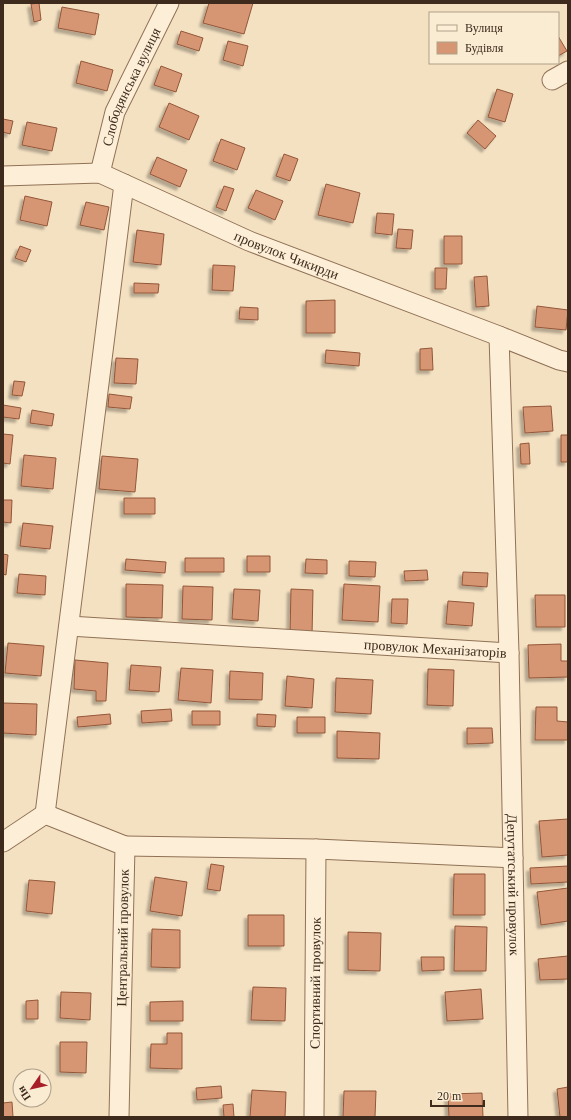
<svg xmlns="http://www.w3.org/2000/svg" width="571" height="1120" font-family="'Times New Roman',serif">
  <style>
    .building { fill: #d69673; stroke: #935639; filter: url(#shadow) }
    .lines { fill: none; stroke-linecap: round; stroke-linejoin: round }
    .minor-casing { stroke: #907156; stroke-width: 21 }
    .minor { stroke: #fdefd7; stroke-width: 19 }
    .labels { text-anchor: middle; dominant-baseline: central; stroke-width: 3; stroke-linejoin: round; paint-order: stroke }
    .street-label { font-size: 14px; fill: #3e2b1d; stroke: #faecd3 }
  </style>
  <defs>
    <filter id="shadow"><feDropShadow dx="-3.5" dy="3.5" stdDeviation="1" flood-color="#0004"/></filter>
  </defs>
  <rect width="100%" height="100%" fill="#f4e1c2"/>
  <path class="building" d="M39,3l2,17 -7,2 -3,-18z
    M209,3h44l-9,31 -41,-11z
    M62,7l37,7 -4,21 -37,-7z
    M181,31l22,7 -4,13 -22,-7z
    M558,36l9,15 -9,5z
    M228,41l20,5 -5,20 -20,-6z
    M81,61l32,9 -6,21 -31,-8z
    M161,66l21,8 -6,18 -22,-7z
    M497,89l16,5 -8,28 -17,-5z
    M169,103l30,13 -10,24 -30,-13z
    M3,119l10,2 -3,13 -7,-2z
    M478,120l18,16 -11,13 -18,-16z
    M27,122l30,6 -5,23 -30,-6z
    M221,139l24,9 -8,22 -24,-9z
    M284,154l14,5 -8,22 -14,-5z
    M157,157l30,13 -7,17 -30,-13z
    M326,184l34,9 -7,30 -35,-8z
    M224,186l10,3 -8,22 -10,-4z
    M256,190l27,11 -8,19 -27,-12z
    M25,196l27,6 -5,24 -27,-6z
    M86,202l23,5 -5,23 -24,-5z
    M377,213l17,1 -2,21 -17,-2z
    M398,229l15,1 -2,19 -15,-1z
    M137,230l27,4 -3,31 -28,-3z
    M444,236h18v28h-18z
    M20,246l11,4 -5,12 -11,-4z
    M213,265l22,1 -2,25 -21,-1z
    M435,268h12l-1,21h-11z
    M487,276l2,30 -13,1 -2,-30z
    M134,283l25,1 -1,9h-24z
    M335,300v33h-29v-32z
    M537,306l31,4 -2,20 -31,-3z
    M240,307l18,1v12l-19,-1z
    M432,348l1,22h-13v-21z
    M326,350l34,3 -1,13 -34,-3z
    M116,358l22,1 -2,25 -22,-1z
    M14,381l11,1 -3,14 -10,-1z
    M109,394l23,3 -2,12 -22,-2z
    M3,405l18,3 -2,11 -16,-2z
    M551,406l2,25 -28,2 -2,-26z
    M32,410l22,4 -2,12 -22,-3z
    M3,434l10,1 -3,29 -7,-1z
    M561,435h7v27h-7z
    M529,443l1,21h-9l-1,-20z
    M24,455l32,3 -3,31 -32,-3z
    M102,456l36,3 -3,33 -36,-3z
    M124,498h31v16h-31z
    M3,500h9l-1,23 -8,-1z
    M23,523l30,3 -3,23 -30,-3z
    M3,554l5,1 -2,20 -3,-1z
    M247,556h23v16h-23z
    M185,558h39v14h-39z
    M126,559l40,3 -1,11 -40,-3z
    M306,559l21,1v14l-22,-1z
    M349,561l27,1 -1,15 -26,-1z
    M427,570l1,10 -23,1 -1,-10z
    M463,572l25,1 -1,14 -25,-2z
    M19,574l27,2 -1,19 -28,-2z
    M126,584l37,1 -1,33 -36,-1z
    M344,584l36,2 -2,36 -36,-2z
    M183,586l30,1 -1,33 -30,-1z
    M234,589l26,1 -2,31 -26,-2z
    M291,589l22,1 -1,45h-22z
    M535,595h30v32h-29z
    M392,599h16l-1,25 -16,-1z
    M448,601l26,2 -2,23 -26,-2z
    M8,643l36,3 -3,30 -36,-3z
    M561,644v17h7v16l-39,1 -1,-33z
    M75,660l33,3 -2,38h-10v-10l-22,-2z
    M131,665l30,2 -2,25 -30,-2z
    M181,668l32,2 -2,33 -33,-3z
    M428,669l26,1 -1,36 -26,-1z
    M230,671l33,2 -1,27 -33,-1z
    M287,676l27,3 -2,29 -27,-2z
    M336,678l37,2 -2,34 -36,-2z
    M3,703l34,1 -1,31 -33,-2z
    M536,707h21v14l11,1v18h-33z
    M171,709l1,12 -30,2 -1,-12z
    M192,711h28v14h-28z
    M110,714l1,10 -33,3 -1,-10z
    M257,714l19,1 -1,12 -18,-1z
    M297,717h28v16h-28z
    M467,728h25l1,15 -26,1z
    M337,731l43,2 -1,26 -42,-1z
    M568,819v36l-26,2 -3,-36z
    M211,864l13,2 -4,25 -13,-2z
    M568,866v16l-37,2 -1,-16z
    M454,874h31v41h-32z
    M155,877l32,5 -5,34 -32,-5z
    M29,880l26,2 -3,32 -26,-3z
    M568,888v33l-27,4 -4,-33z
    M248,915h36v31h-36z
    M455,926l32,1 -1,44h-32z
    M152,929l28,1v38l-29,-1z
    M348,932l33,1 -1,38 -32,-1z
    M568,956v23l-28,1 -2,-21z
    M421,957h23v13l-22,1z
    M253,987l33,1 -1,33 -34,-1z
    M481,989l2,30 -36,2 -2,-29z
    M61,992l30,1 -1,27 -30,-2z
    M38,1000v19h-12v-18z
    M183,1001v20h-33v-19z
    M167,1033h15v36l-32,-1 1,-24h16z
    M60,1042h27l-1,31 -26,-1z
    M221,1086l1,12 -25,2 -1,-12z
    M568,1087v30h-8l-3,-28z
    M252,1090l34,2 -1,25h-35z
    M344,1091h32l-1,26h-32z
    M482,1093l1,24h-34l-1,-23z
    M12,1102l1,15h-10v-14z
    M233,1104l1,13h-10l-1,-12z"/>
  <g class="lines">
    <g class="minor-casing">
      <g id="minor">
        <path d="M552,80l16,-9"/>
        <path id="s1" d="M100,173l15,-61 54,-109"/>
        <path id="s2" d="M3,176l97,-3 149,68 250,95 60,24 9,2"/>
        <path id="s3" d="M499,336l10,317 9,464"/>
        <path id="s4" d="M69,626l440,27"/>
        <path d="M45,814l79,-630"/>
        <path d="M45,814l80,32 -6,271"/>
        <path d="M3,842l42,-28"/>
        <path d="M125,846l191,3 197,9"/>
        <path id="s5" d="M314,1117l2,-268"/>
      </g>
    </g>
    <use href="#minor" class="minor"/>
  </g>
  <g class="labels">
    <g class="street-label">
      <text stroke="none"><textPath href="#s1" startOffset="92">Слободянська вулиця</textPath></text>
      <text stroke="none"><textPath href="#s2" startOffset="301">провулок Чикирди</textPath></text>
      <text stroke="none"><textPath href="#s4" startOffset="367">провулок Механізаторів</textPath></text>
      <text stroke="none"><textPath href="#s3" startOffset="549">Депутатський провулок</textPath></text>
      <text transform="translate(123 938) rotate(-89)">Центральний провулок</text>
      <text stroke="none"><textPath href="#s5" startOffset="134">Спортивний провулок</textPath></text>
    </g>
  </g>
  <rect width="571" height="1120" fill="none" stroke="#3e2b1d" stroke-width="8"/>
  <rect x="429" y="12" width="130" height="52" fill="#faecd3" stroke="#af9f8a"/>
  <rect x="437" y="25" width="20" height="6" fill="#fdefd7" stroke="#af9f8a"/>
  <text x="465" y="32" font-size="12" fill="#3e2b1d">Вулиця</text>
  <rect x="437" y="42" width="20" height="12" fill="#d69673" stroke="#af9f8a"/>
  <text x="465" y="52" font-size="12" fill="#3e2b1d">Будівля</text>
  <g transform="translate(32 1088) rotate(236)"><circle r="19" fill="#faecd3" stroke="#af9f8a"/>
  <path d="M0-3L7 15L0 10L-7 15Z" fill="#a71e29"/>
  <text y="-6" font-size="11" font-weight="bold" text-anchor="middle" fill="#3e2b1d">Пн</text>
  </g>
  <path d="M431 1100v6h53v-6" fill="none" stroke="#3e2b1d" stroke-width="2"/>
  <text x="437" y="1100" font-size="12" fill="#3e2b1d" stroke="#faecd3" stroke-width="3" paint-order="stroke">20 m</text>
</svg>
